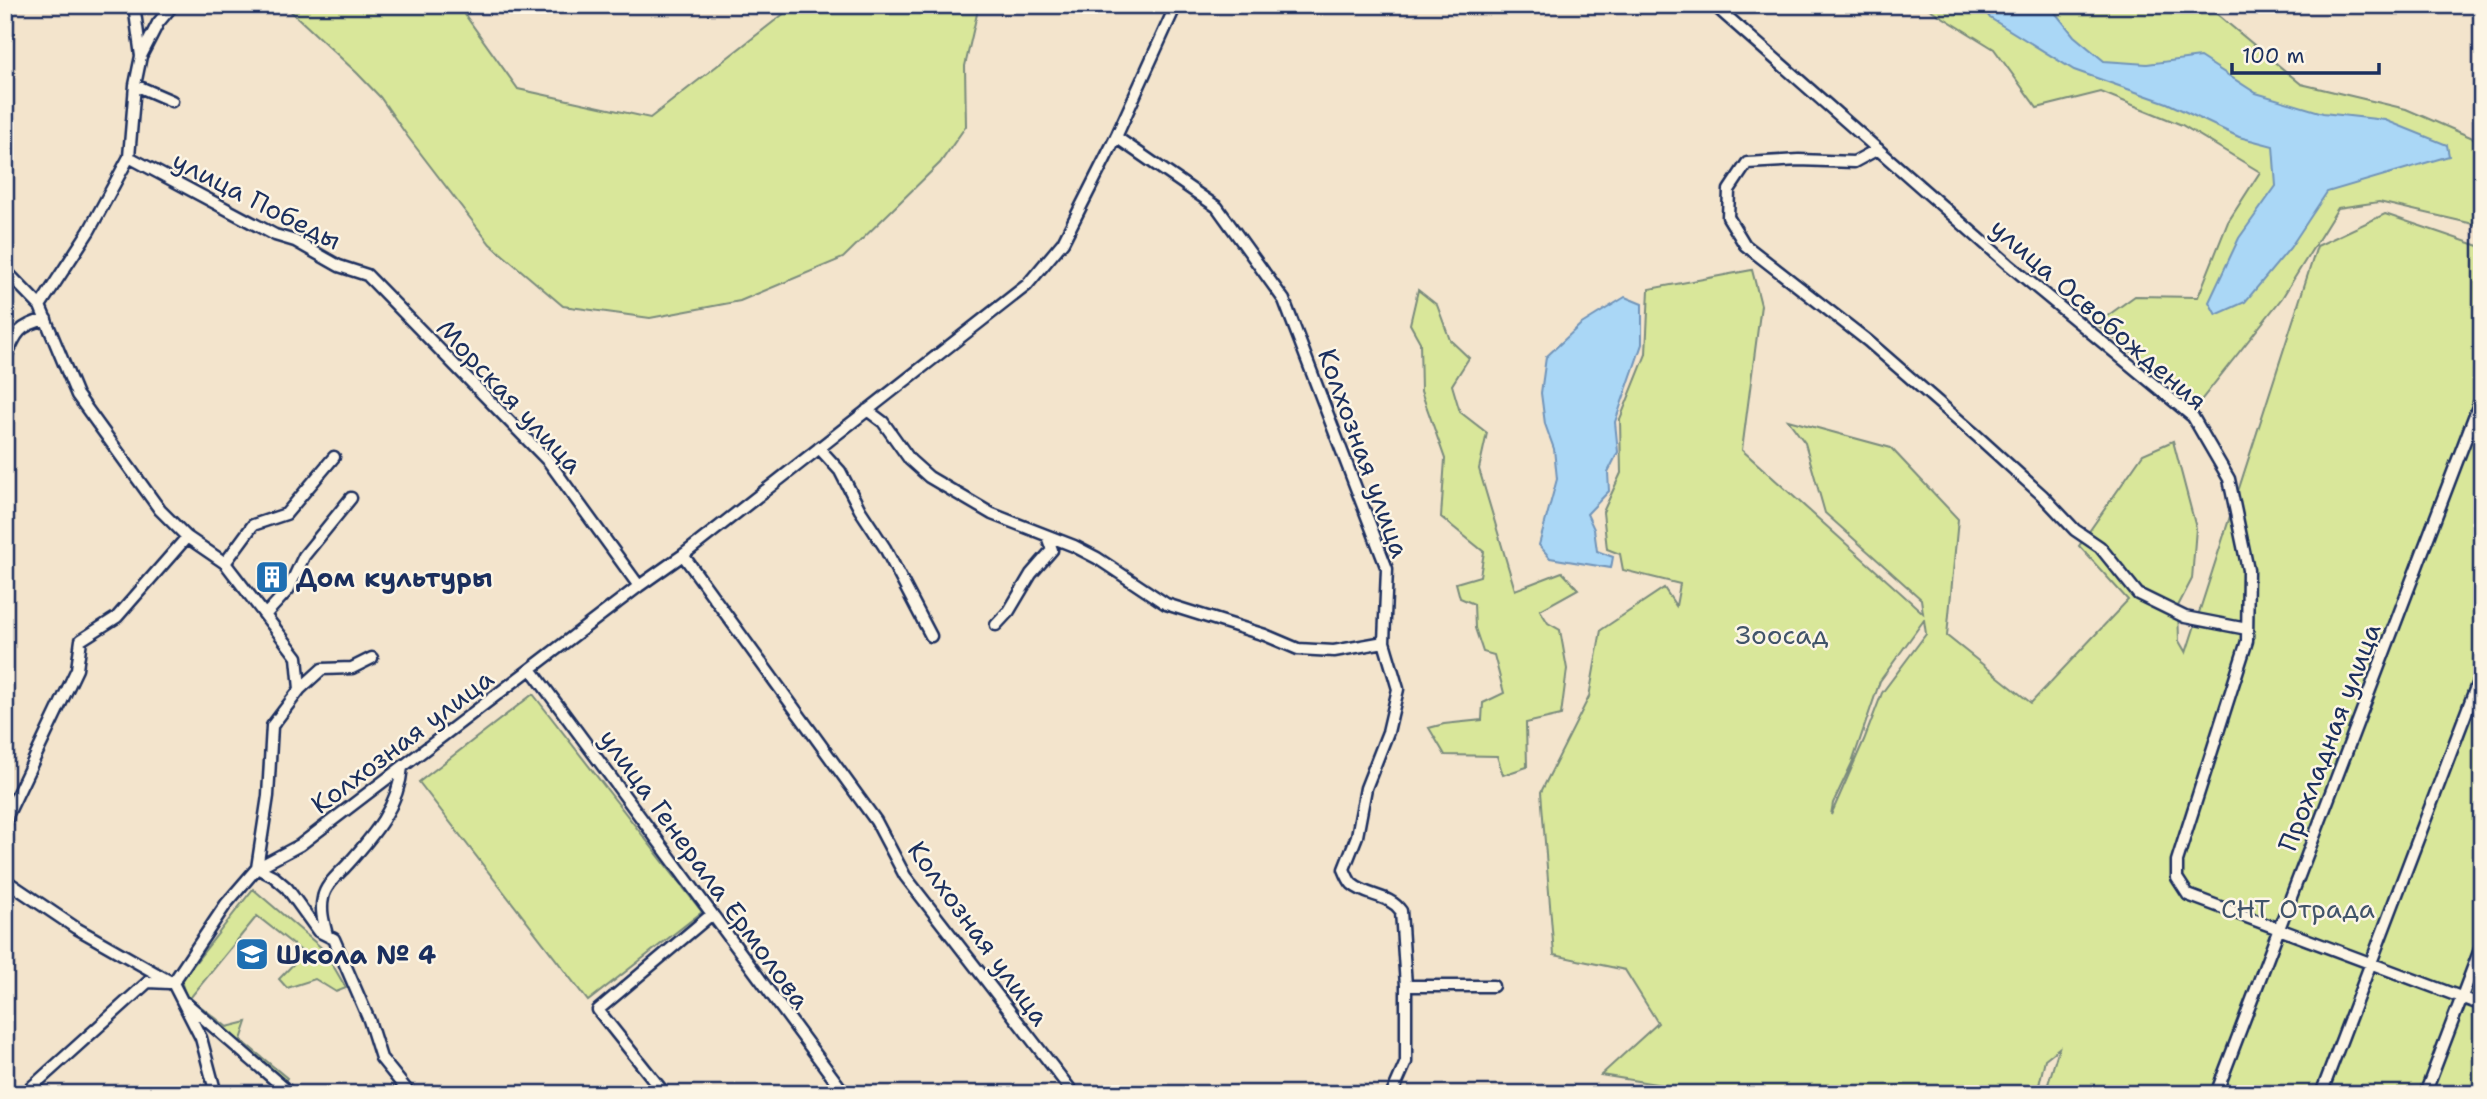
<svg xmlns="http://www.w3.org/2000/svg" width="2487" height="1099" font-family="'Shantell Sans',sans-serif">
  <style>
    .green { fill: #d9e79a; stroke: #7a8b7c; stroke-width: 2; fill-rule: evenodd }
    .water { fill: #aad7f6; stroke: #7194b9; stroke-width: 2 }
    .lines { fill: none; stroke-linecap: round; stroke-linejoin: round }
    .minor-casing { stroke: #1b2f5e; stroke-width: 15 }
    .minor { stroke: #fcf5e5; stroke-width: 10 }
    .labels { text-anchor: middle; dominant-baseline: central; stroke-width: 5; stroke-linejoin: round; paint-order: stroke }
    .street-label { font-size: 26px; fill: #1b2f5e; stroke: #fcf5e5 }
    .poi-label { font-size: 26px; font-weight: bold; fill: #1b2f5e; stroke: #fcf5e5; text-anchor: start }
    .park-label { font-size: 26px; fill: #41546a; stroke: #fcf5e5 }
  </style>
  <rect width="100%" height="100%" fill="#f3e4cc"/>
  <filter id="ink" filterUnits="userSpaceOnUse"><feTurbulence type="fractalNoise" baseFrequency=".0143" numOctaves="2"/><feDisplacementMap in="SourceGraphic" scale="14" xChannelSelector="R" yChannelSelector="G"/><feConvolveMatrix kernelMatrix="1 2 1 2 8 2 1 2 1" color-interpolation-filters="sRGB"/></filter>
  <g filter="url(#ink)">
    <path class="green" d="M284,5h174l60,84 132,29 145,-113h184l-14,61 1,60 -26,37 -97,95 -103,43 -90,17 -87,-12 -73,-62 -82,-107 -28,-40 -23,-24z
      M1923,5h283l95,79 105,25 76,33v84l-103,-24 -41,6 -56,90 -84,106 -102,-80 39,-28 63,1 30,-75 32,-50 -78,-47 -81,-33 -64,16 -43,-59z
      M2385,214l97,33v847h-437l14,-46 -14,11 -8,35h-366l-3,-8 -67,-11 57,-52 -33,-53 -71,-15 -13,-163 48,-95 12,-67 63,-42 12,18 4,-22 -57,-14 -3,-16 -13,-5 -4,-37 18,-39 -1,-54 26,-65 3,-65 103,-19 9,35 -19,145 181,163 -2,-14 -96,-86 -20,-70 -17,-23 103,28 67,71 -11,117 84,67 97,-103 -49,-54 64,-92 30,-13 23,87 -4,51 -14,27 1,35 7,12 131,-407zM1924,620l2,14 -44,59 -18,47 -33,75 2,-12 19,-40 28,-82z
      M1418,290l19,15 13,35 19,18 -17,27 8,27 27,21 -8,36 36,121 47,-18 16,17 -38,21 8,13 12,7 7,39 -6,46 -35,8 1,44 -24,8 -6,-19 -52,-1 -16,-27 15,-4 38,-4 1,-17 21,-10 -10,-38 -11,-3 -8,-24 -1,-24 -14,-6 -4,-15 24,-7 4,-24 -43,-35 4,-58 -24,-68 -1,-49 -10,-18z
      M533,694l169,218 -114,89 -169,-219z
      M253,889l71,61 22,38 -10,4 -21,-13 -28,9 -8,-9 25,-26 -47,-37 -67,82 37,29 20,-5 -6,18 46,38 -3,5 -97,-84 -6,-18z"/>
    <path class="water" d="M1981,5h68l25,31 30,25 43,3 53,-7 56,36 67,20 62,7 62,25 2,11 -122,36 -37,56 -45,54 -29,13 -7,-13 30,-64 37,-52 -3,-40 -34,-9 -72,-34 -93,-33 -84,-52z
      M1625,297l17,7v40l-27,78 3,30 -10,20 1,19 -22,23 7,15 3,22 16,6 -2,11 -61,-10 -11,-13 18,-66 -3,-30 -9,-25 -4,-31 5,-36 34,-32z"/>
    <g class="lines">
      <g class="minor-casing">
        <path id="minor" d="M1714,5l294,259 185,153 36,62 19,91 -1,71 -70,220v17l11,17 294,110
          M141,56l17,-33 15,-18
          M135,85l37,16
          M1116,137l101,70 67,93 103,269 -3,73 14,47 -10,43 -22,56 -9,48 -13,33c2,5 5,12 8,15 15,13 37,10 49,27l5,75
          M1878,149l-24,13 -55,-2 -52,3 -18,27 -1,27 17,28 123,96 109,95 65,59 33,35 25,17 38,47 47,23 62,12
          M129,157l146,78 20,6 44,25 28,9 182,187 90,124
          M5,270l35,36 37,89 83,115 27,27 38,26 72,94 3,32 -28,37 -4,70 -11,72 16,8 14,12 31,43 16,8 35,81 12,38 29,36
          M40,306l49,-75 40,-74 6,-72 6,-29 -7,-51
          M5,359c11,-26 13,-33 41,-40
          M867,410l16,12 27,38 19,17 63,37 82,32 23,12 69,46 99,31 33,14 36,2 50,-9
          M819,448l21,23 20,39 25,38 46,88
          M683,555l193,266 29,55 169,218
          M225,563l28,-38 33,-11 48,-57
          M265,615l23,-25 16,-34 47,-58
          M996,625l13,-14 22,-37 21,-24 -5,-14
          M531,669l314,425
          M300,689l22,-20 30,-1 20,-10
          M5,828l3,-14 69,-145 4,-29 36,-23 70,-80
          M5,880l71,48 97,55 28,55 15,56
          M327,935c-3,-12 -7,-24 -4,-37 2,-13 16,-24 25,-34 25,-28 51,-58 54,-97
          M173,983l53,-79 31,-36 43,-23 339,-259 44,-31 344,-270 36,-43 53,-105 60,-132
          M186,1003l105,91
          M24,1094l124,-112 21,1
          M665,1094l-67,-84 114,-96
          M1392,1094l14,-32v-76h87
          M2216,1094l266,-698
          M2321,1094l161,-423
          M2425,1094l57,-150"/>
      </g>
      <use href="#minor" class="minor"/>
    </g>
  </g>
  <defs>
    <g id="building-square" transform="scale(1.75)"><rect x="-9" y="-9" width="18" height="18" rx="4" fill="#1f6fb2" stroke="#fcf5e5"/><path d="M-4-6H4V6H1V3H-1V6H-4ZM-2.5-4.3h1.7v1.8h-1.7ZM.8-4.3h1.7v1.8H.8ZM-2.5-1h1.7V.8h-1.7ZM.8-1h1.7V.8H.8Z" fill="#fff"/></g>
    <g id="school-square" transform="scale(1.75)"><rect x="-9" y="-9" width="18" height="18" rx="4" fill="#1f6fb2" stroke="#fcf5e5"/><path d="M0-5L7-2L0 1L-7-2ZM-4 1L0 2.5L4 1V4Q0 6-4 4Z" fill="#fff"/></g>
  </defs>
  <g fill-rule="evenodd">
    <use href="#building-square" x="272" y="577"/>
    <use href="#school-square" x="252" y="954"/>
  </g>
  <g class="labels">
    <g class="street-label">
      <text transform="translate(257 200) rotate(27)">улица Победы</text>
      <text transform="translate(2099 314) rotate(41)">улица Освобождения</text>
      <text transform="translate(510 396) rotate(47)">Морская улица</text>
      <text transform="translate(1364 453) rotate(70)">Колхозная улица</text>
      <text transform="translate(2329 737) rotate(-69)">Прохладная улица</text>
      <text transform="translate(402 741) rotate(-37)">Колхозная улица</text>
      <text transform="translate(705 869) rotate(54)">улица Генерала Ермолова</text>
      <text transform="translate(979 933) rotate(54)">Колхозная улица</text>
    </g>
    <g class="poi-label">
      <text x="296" y="577">Дом культуры</text>
      <text x="276" y="954">Школа № 4</text>
    </g>
    <g class="park-label">
      <text x="1782" y="634">Зоосад</text>
      <text x="2298" y="908">СНТ Отрада</text>
    </g>
  </g>
  <rect width="2487" height="1099" fill="none" stroke="#fcf5e5" stroke-width="28"/>
  <rect x="14" y="14" width="2459" height="1071" fill="none" stroke="#1b2f5e" stroke-width="2.5" filter="url(#ink)"/>
  <path d="M2232 63v10h147v-10" fill="none" stroke="#1b2f5e" stroke-width="3.5"/>
  <text x="2242" y="63" font-size="21" fill="#1b2f5e" stroke="#fcf5e5" stroke-width="5" paint-order="stroke">100 m</text>
</svg>
